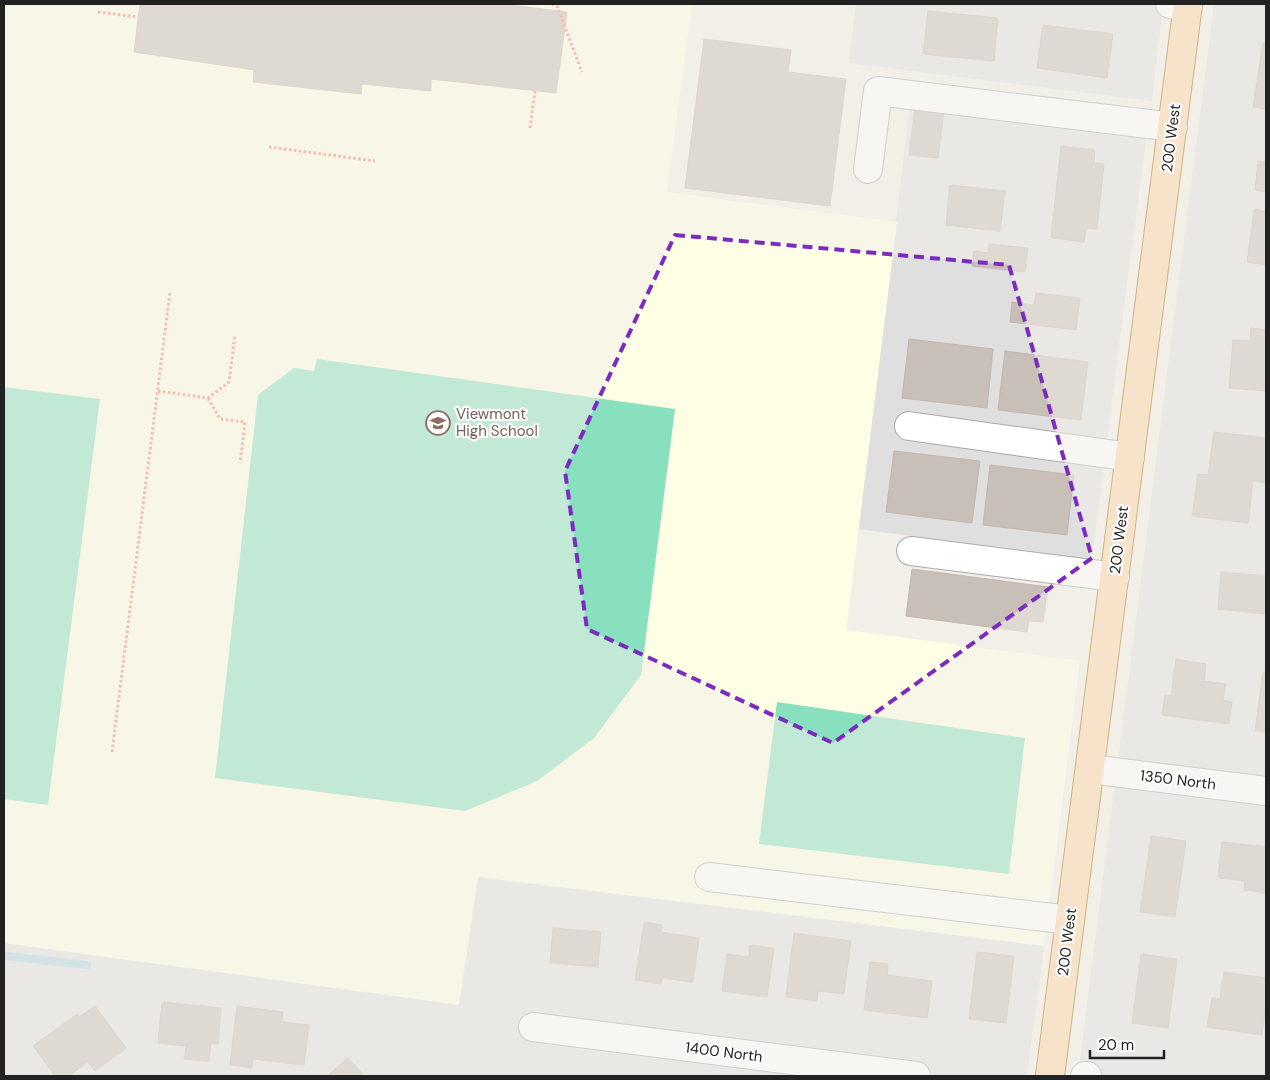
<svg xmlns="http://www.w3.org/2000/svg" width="1270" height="1080" font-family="'DM Sans',sans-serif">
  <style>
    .residential { fill: #e0dfdf }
    .education { fill: #ffffe5 }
    .pitch { fill: #88e0be }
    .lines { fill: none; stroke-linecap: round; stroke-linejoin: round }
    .stream { stroke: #aad3df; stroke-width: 8 }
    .building { fill: #c7bfb8; stroke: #c4b6ab }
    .minor-casing { stroke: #a9a9a9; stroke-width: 30 }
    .major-casing { stroke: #a06b00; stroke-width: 30 }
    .path { stroke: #fa8072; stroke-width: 3; stroke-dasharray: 2.5 2.5; stroke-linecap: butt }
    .minor { stroke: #fff; stroke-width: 28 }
    .major { stroke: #fcd6a4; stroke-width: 28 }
    .marked { fill: none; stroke: #7b2cbf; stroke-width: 4; stroke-dasharray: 10 6; stroke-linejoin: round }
    .labels { text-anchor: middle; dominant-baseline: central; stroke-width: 4.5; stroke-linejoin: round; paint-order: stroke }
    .street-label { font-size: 15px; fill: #222; stroke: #fff }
    .education-label { font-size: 15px; fill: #785e54; stroke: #fff; text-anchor: start }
  </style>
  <rect width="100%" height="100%" fill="#f2efe9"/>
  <path class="residential" d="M856,4h307l-11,97 -303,-38z
    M1214,4h52v1072h-188z
    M910,106l237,27 -28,212 -27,214 -234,-30z
    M478,877l566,69 -17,130h-1023v-133l455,61z"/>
  <path class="education" d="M4,4h688l-25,188 230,30 -51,408 234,31 -36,285 -566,-69 -19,128 -455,-62z"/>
  <path class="pitch" d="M317,359l358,50 -34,266 -47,63 -57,43 -72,30 -250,-33 43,-383 36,-27 20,3z
    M4,387l96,12 -52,406 -44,-6z
    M777,702l248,36 -16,136 -250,-30z"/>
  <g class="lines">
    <path class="stream" d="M4,956l83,9"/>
  </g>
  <path class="building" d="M140,4h370v1l57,7 -11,81 -125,-14v12l-69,-7 -1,10 -108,-12 1,-12 -120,-18z
    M928,11l70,7 -4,43 -71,-7z
    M1043,25l70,9 -6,44 -70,-10z
    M704,39l87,11 -3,22 58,7 -16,127 -145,-18z
    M1263,43l3,1v65l-13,-2z
    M915,107l29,4 -6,47 -29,-3z
    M1061,146l34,4 -1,13 10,1 -7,65 -11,-1 -2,14 -33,-4z
    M1258,161l8,1v30l-11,-2z
    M950,185l55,6 -5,40 -54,-6z
    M1254,209l12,2v54l-19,-3z
    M989,244l39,4 -3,24 -53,-6 2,-15 14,2z
    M1036,293l44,5 -4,32 -66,-8 2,-20 22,3z
    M1251,328l15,2v61l-37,-3 4,-48 17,1z
    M909,339l84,10 -6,59 -85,-10z
    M1005,351l83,11 -7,58 -83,-10z
    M1214,432l52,6v45l-13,-2 -5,42 -56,-7 6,-42 10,1z
    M894,451l86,10 -8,62 -86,-11z
    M990,465l84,10 -7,60 -84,-10z
    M912,569l136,18 -5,35 -14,-1 -2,11 -121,-16z
    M1221,572l45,4v38l-48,-5z
    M1176,659l30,5 -2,17 22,3 -3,16 9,2 -3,22 -67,-9 3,-20 6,1z
    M1263,672h3v60l-11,-1z
    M1151,836l35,5 -11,76 -35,-5z
    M1222,842l44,5v46l-22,-3 1,-9 -27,-3z
    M644,922l18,3 -1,7 38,6 -6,44 -31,-4 -1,6 -26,-4z
    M553,928l48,4 -3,35 -48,-4z
    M794,933l57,8 -7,53 -26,-3 -1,10 -31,-4z
    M750,945l24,3 -7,49 -45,-6 5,-37 22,3z
    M977,952l37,4 -8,67 -37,-4z
    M1141,954l36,5 -9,69 -36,-5z
    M870,962l18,2 -1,11 45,6 -5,37 -63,-8z
    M1224,972l42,6v28l-4,29 -55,-8 5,-29 8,1z
    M162,1002l59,6 -3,36 -7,-1 -2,18 -25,-2 2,-13 -28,-3z
    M95,1006l31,42 -31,23 -7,-9 -20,14h-13l-22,-30 44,-32 2,3z
    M237,1006l46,6 -1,10 27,3 -5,40 -51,-6 -1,9 -22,-3z
    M348,1058l17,18h-38z"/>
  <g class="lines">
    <g class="minor-casing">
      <path id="minor" d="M1170,4l18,2
        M868,169l10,-78 295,36
        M909,426l221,31
        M911,551l204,26
        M1090,769l176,22
        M709,877l361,43
        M533,1027l383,49
        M1085,1076h2"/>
    </g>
    <g class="major-casing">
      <path id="major" d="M1050,1076l138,-1072"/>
    </g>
    <path class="path" d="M552,4l5,2 25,66
      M98,12l40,5
      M530,128l5,-37
      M269,147l106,14
      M158,391l50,7 21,-16 6,-47
      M208,398l12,21 25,3 -5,41
      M112,752l58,-460"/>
    <use href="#minor" class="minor"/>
    <use href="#major" class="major"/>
  </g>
  <path d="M0 0H1270V1080H0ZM675,235l334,30 83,293 -259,185 -246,-114 -22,-158z" fill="#f2efe9" fill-opacity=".55" fill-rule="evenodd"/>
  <path class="marked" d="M675,235l334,30 83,293 -259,185 -246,-114 -22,-158z"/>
  <defs>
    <g id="school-ring" transform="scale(1.25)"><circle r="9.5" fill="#fff" stroke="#8d6e63" stroke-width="1.5"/><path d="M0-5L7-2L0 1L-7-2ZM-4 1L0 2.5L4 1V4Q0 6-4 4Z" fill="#8d6e63"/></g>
  </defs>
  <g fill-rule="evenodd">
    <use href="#school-ring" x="438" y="423"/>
  </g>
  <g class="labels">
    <g class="street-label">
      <text transform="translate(1171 138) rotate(-83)">200 West</text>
      <text transform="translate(1119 540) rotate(-83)">200 West</text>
      <text transform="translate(1178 780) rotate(7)">1350 North</text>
      <text transform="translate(1067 942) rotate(-83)">200 West</text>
      <text transform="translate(724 1052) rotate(7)">1400 North</text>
    </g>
    <g class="education-label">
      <text x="456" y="414">Viewmont<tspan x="456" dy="17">High School</tspan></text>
    </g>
  </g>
  <rect width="1270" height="1080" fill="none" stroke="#222222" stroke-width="10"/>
  <path d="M1090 1050v8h74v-8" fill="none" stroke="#222222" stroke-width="2.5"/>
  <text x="1098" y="1050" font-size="15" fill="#222222" stroke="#ffffff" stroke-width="4" paint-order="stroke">20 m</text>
</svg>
